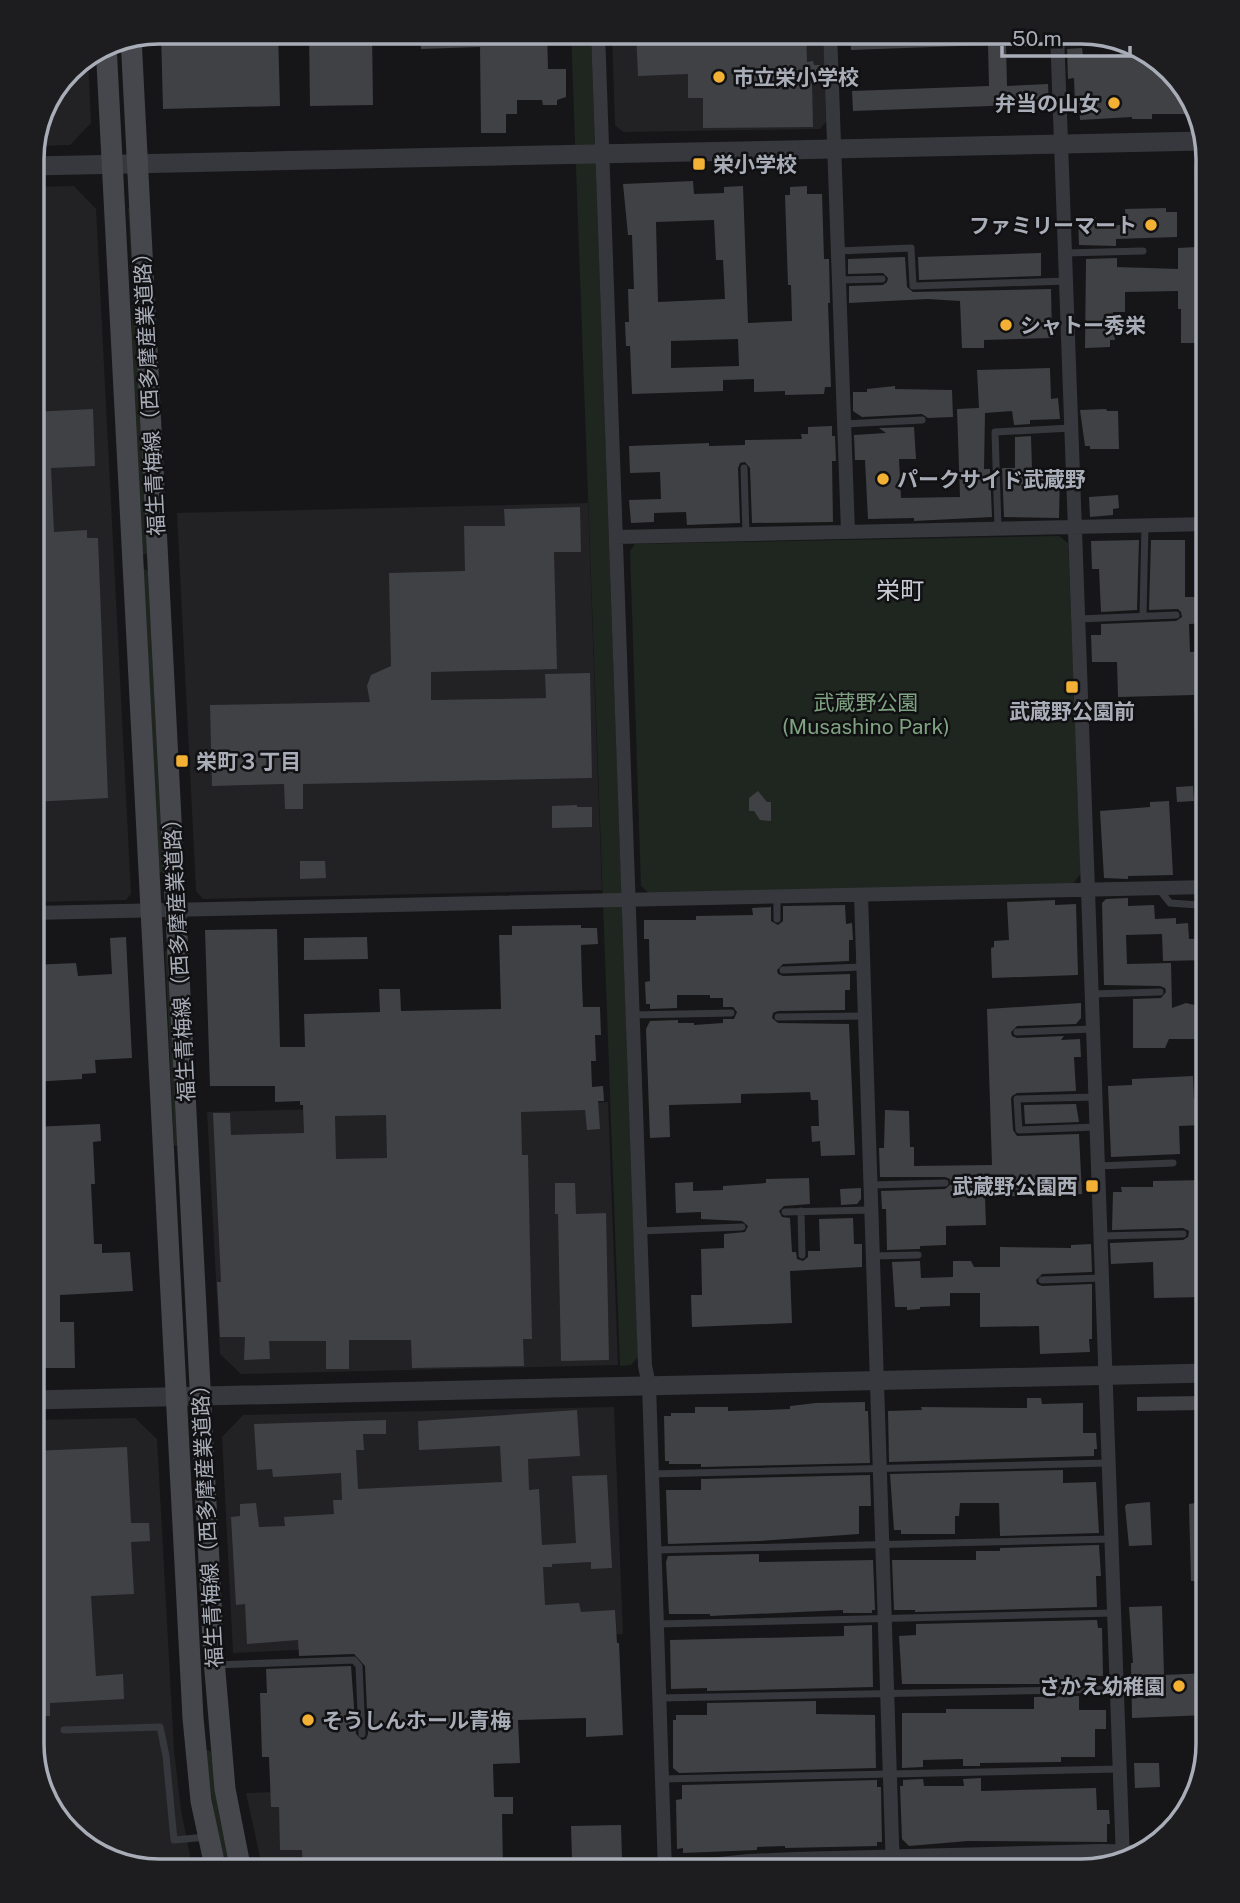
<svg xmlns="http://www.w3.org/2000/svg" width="1240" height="1903" font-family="'Public Sans','Noto Sans JP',sans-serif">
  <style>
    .built { fill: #222225 }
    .green { fill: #1e261f }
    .building { fill: #404145; fill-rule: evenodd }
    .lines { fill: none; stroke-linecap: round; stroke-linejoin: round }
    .service { stroke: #37383d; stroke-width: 7 }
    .minor { stroke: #37383d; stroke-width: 14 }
    .tertiary { stroke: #37383d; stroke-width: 19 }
    .secondary { stroke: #45474d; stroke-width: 21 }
    .poi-dot { fill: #f2b134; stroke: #111113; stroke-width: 2.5 }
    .labels { text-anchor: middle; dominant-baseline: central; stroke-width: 5; stroke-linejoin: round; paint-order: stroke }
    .poi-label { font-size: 21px; font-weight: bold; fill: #a8adb8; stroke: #111113; text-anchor: start }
    .street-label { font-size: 21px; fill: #a8adb8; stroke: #111113 }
    .park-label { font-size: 21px; fill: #7fa381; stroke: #111113 }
    .quarter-label { font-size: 24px; fill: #c9ccd4; stroke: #111113 }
    .rim { fill: none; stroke: #a8adb8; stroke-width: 3.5 }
  </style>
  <rect width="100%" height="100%" fill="#161618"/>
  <path class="built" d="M612,32h211l3,90 -6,7 -197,3 -8,-7z
    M88,56l3,67 -21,22 -36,1 35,-77z
    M74,186l22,23 35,685 -5,6 -94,2v-715z
    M588,503l14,387 -399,9 -7,-8 -19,-378z
    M608,1102l10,263 -377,9 -21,-20 -13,-242z
    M614,1407l9,227 -390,19 -11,-216 21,-22z
    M135,1418l22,21 17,311 7,60 12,61h-42l-62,-21 -41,-43 -16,-63v-324z
    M433,1786l3,85h-173l-17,-78z"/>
  <path class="green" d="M571,32h20l47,1325 -7,8 -11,1z
    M128,208h3l4,119 12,226 -3,2 -2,-1 -11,-213 2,-50z
    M1059,536l9,7 14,329 -10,13 -422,9 -9,-8 -11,-335 5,-7z
    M145,569l3,3 15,300 -5,1 -15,-303z
    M165,951h3l11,194 -2,1 -3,-1z
    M208,1750l3,2 8,63 12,56h-5c-10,-40 -16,-79 -20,-120z
    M1102,1859l5,6 -26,6 -173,-1 6,-7z
    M874,1864l5,3 1,4h-174l47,-5z"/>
  <path class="building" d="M161,32h117l2,74 -117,3z
    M309,32h63l1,73 -63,1z
    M420,32h127l1,37h18v28l-9,3v5h-14l-1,-5h-25v14h-11v19h-25l-1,-86 -59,2z
    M636,32h170l1,30 6,-1 1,4h6v18h-8l1,44 -110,1v-30h-15v-24l-50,2z
    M850,32h183v11l-27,1 1,42 41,-2 1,20 -196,7 -1,-20 137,-5 -1,-41 -137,5z
    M1119,42l32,11 41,43 5,18h-45v5h-20v-2l-52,3 -1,-17 -4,1 -1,-26 -6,1 -1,-30 15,-1 1,8 37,-2z
    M1194,166h14v37h-13z
    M693,181l1,13 30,-1v-6l19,-1 5,137 44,-2 -1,-36h-3l-3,-90h5v-8l17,-1v8h15l2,65h5l1,44h-2l3,84h-6l-1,7 -39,1v-4l-31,1v-13l-31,1v11l-91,3 -2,-48h-4l-1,-24h4l-1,-33h6l-2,-54h-4l-5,-51zM714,220l2,40h7l2,39 -67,3 -2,-80zM738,339l1,27 -68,2v-27z
    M1166,208v4h11v25l-61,2v7l-37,-1 -1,-28h18v8h30l-1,-16z
    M1197,247v23h6v15h-4v19l-4,7 4,5v5h6v22h-24v-34h-3v-18l-53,1v20h-12l2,28h-5v7l-25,1 1,-89 31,-1v9l61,2v-21z
    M1041,253v23l-122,4 -1,-23z
    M905,257l2,30 6,5 138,-3 1,49 -68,2v8h-22l-2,-47 -32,-2 -79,4v-17l34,-1 4,-3 1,-4 -5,-5 -35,1v-15z
    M1050,368l1,31 7,-1 2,21 -30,1v4l-16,1 -2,-14 -27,2 -1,56h6l2,48 -78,4v-3l-46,1 -3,-59h-10l-1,-25 32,-2 -7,-5 35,-1 2,32h-17l2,39 59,-1 -3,-88 22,-1 -2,-38z
    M895,386v3l57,1 1,27 -25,1 -6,-4 -60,3 -9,-6v-19h14v-3z
    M93,409l2,57 -44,2 3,64 33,-2v8h11l10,260 -76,4v-390z
    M1106,409l1,2h11l1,38h-29v-3h-5l-5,-36z
    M832,426v10h3l1,25h-4l1,61 -81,1 -2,-55 -5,-6 -5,1 -2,5 2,55 -53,2 -1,-13 -32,1v9l-23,1 -2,-23 32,-1 -1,-27 -30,1 -1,-27 80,-3v3l36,-1v-5l57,-1 -1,-5h7v-7z
    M1031,436l1,33h3v3h25l-1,46 -55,-1 -2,-49h13v-31z
    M1118,495l1,13 -6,1v6l-23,2 -1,-20z
    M580,507l1,45h-27l3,117 -126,3v28l115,-2 -1,-24 45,-1 2,105 -289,6v25h-18l-1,-25 -72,2 -2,-81 160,-3 -3,-16 4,-11 20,-9 -2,-93 76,-2 -1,-45h41l-1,-17z
    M1139,540l-2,70 -36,2 -2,-43h-7l-1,-28z
    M1151,540h34v57h23v26l-19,1 1,28 18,-1v89l-13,-2 -1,-43 -76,2 -1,-35h-25l-1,-27h10v-11l75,-3 6,-4 -1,-5 -3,-3 -29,1z
    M1193,786l1,15 -17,1 -1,-15z
    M758,791l9,11h4v19l-11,-1 -6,-9h-5v-13z
    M1169,801l4,74 -45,1v3l-24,-1 -4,-67 50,-4v-5z
    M577,805v2h15v20l-40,1v-22z
    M300,861h25l1,17 -26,1z
    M1128,898v8l26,-1 1,14 21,-1v6l12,-1 1,16 19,-1v22l-45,1 -1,-27 -36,1 1,29 44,-1 1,45 14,-5 22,5v31h-39l-4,9h-32v-49l28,-1 5,-6 -1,-4 -5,-2 -56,-1 -2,-82 4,-4z
    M1055,900v5l21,-1 2,71 -86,3 -1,-30 3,-1v-6l15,-1 -2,-38z
    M845,905l1,19 6,-1 1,17h-4v21l-66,3 -6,6 1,4 5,2 67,-2v16h-5v20l-67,1 -5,2 -1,5 6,5 71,1 6,131 -34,1 -1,-15 -8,1 -1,-16h8l-1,-26h-7l-1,-8 -69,2v9l-72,2 1,32 -20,1 -4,-109 4,-8 28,-1v3h16v2l29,-2v-4h11l3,-7 -4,-5h-10v-9h-13v-3h-33v13l-27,1v-5h-4l-1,-22 5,-1 -1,-42h-5v-19h52v-4l57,-1 -1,-7 19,-1v14l7,4 5,-4v-15z
    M581,925v3h16l1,16 -17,1 1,40 1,22h17l1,28h-6l1,26h-5l1,26 11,-1 1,15h-6l2,28 -13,1 -2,-20 -64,2 1,43h6l4,184h-9l1,27 -112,2 -1,-28h-62v29h-23v-28h-57l1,18 -26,1 1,-23h-25l-3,-55h4l-8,-169h17l1,22 73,-2 -1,-28h-3v-4l-25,1v-16h-65l-5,-156 72,-1 3,118h25l-1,-33 76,-2 -1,-23h21l1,22 100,-2 -2,-74h13v-9zM386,1115l1,43 -51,1 -1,-43z
    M126,937l6,121 -37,2 1,13 -14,1v5l-50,3v-117l44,-2 2,13 34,-2 -2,-36z
    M367,937l1,22 -64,1v-22z
    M1081,1003v15l-5,6 -59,2 -6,6 1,4 5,2 47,-2 -3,4 19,-1 1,18h-7l2,34 -59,2 -5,3 -1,3 2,31 4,6 62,-2 3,60 -97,3 1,28 -40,1v19l-26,1v3l-33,1 -1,-41h-4l-1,-18 64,-2 6,-5 -1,-5 -5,-2h-65l-1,-29h5l1,-38 24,1 1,36h4v19l78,-1 -5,-156z
    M1193,1076l1,23h7l1,26 -23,1 1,28 -69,3 -3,-71 24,-1v-6z
    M1076,1104l3,18 -54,2 -1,-19z
    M100,1124l1,17 -8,1 2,42h-4l3,60h8v9l28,-1 3,39 -73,4v27h14l1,46h-37l-1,-71h-3l-2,-34v-136z
    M809,1178l1,26 -26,2 -5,5 3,6 8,1 2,34h4l1,7 6,2 5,-4v-6h12l-1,-32 34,-1 1,26h8v23l-72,4 2,52 -100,4 -1,-32h11l-1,-46 23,-1v-14l21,-2 3,-6 -6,-5 -41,-2v-7l-25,1 -1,-30 18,-1v9l30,-1v-4l43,-3v-4z
    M1207,1180l1,81h-3l1,36 -52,1 -1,-36 -42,2 -1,-21 73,-3 5,-3 1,-6 -6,-3 -71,2 1,-38h9l-1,-5h32v-6z
    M555,1183h20l1,31 30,-1 3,147 -48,1 -3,-147h-3z
    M861,1188v11l-4,5 -16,1 -1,-16z
    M1091,1244l1,28 -50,2 -6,6 1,4 5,2 50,-2v55h-3l1,13 -50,2 -1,-28 -59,1v-34h-30v13l-30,1v2l-13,1v-3h-12l-3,-45 28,-1 1,17 32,-1v-16h18l3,6h26v-20l71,1v-3z
    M1202,1396l1,14 -66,1v-14z
    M1027,1398h14l1,6 41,-1v30h13l1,16h-3v7l-205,6 -1,-51 34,-1 -1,-3 106,1z
    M865,1402v9h3l2,52 -169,4v-3h-32v-3h-4l-1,-45h7v-3h24v-6h33v4l38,-1 24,-1v-3l26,-3z
    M577,1410l3,46 -52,3 1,31 10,-1 3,56 34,-2 -4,-67 35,-1 5,93 -21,1v-7l-39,2v3h-9l2,38 34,-2 2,9 34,-2 2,33h2l4,92 -37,2v-19l-68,2 2,43 -27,1 1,33h19v17h-11l1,54 -63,3v-7l-62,2v5h-75l-1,-21h-22l-1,-43h-8l-2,-50h-7l-2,-64h7l-1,-24 85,-3 5,68 6,6 4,-1 2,-5 -3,-68 -11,-12 -55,2 -1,-16 -51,4 -2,-40 -9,1 -5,-88 9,-1v-12l16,-1 3,24 26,-1 -1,-9 50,-3 -1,-14h9l-1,-27 -68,4 -1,-8 -15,1 -3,-46 132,-4v14h-23l1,16h-8l2,39 144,-7 -2,-36 -81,4 -1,-29z
    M127,1447l4,76h18l1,18 -19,1 3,52 -43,2 5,80 27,-2 1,25 -74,4v13h-18v-265z
    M1063,1470v13l33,-1 3,51 -99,3 -1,-33h-39l-1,13h-4v18h-54v-4h-7l-4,-56z
    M870,1475l1,31h-12v28l-100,7 -91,3 -2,-54h35v-11z
    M1208,1501v80h-17l-2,-77z
    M1150,1502l2,43 -23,1 -4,-40 2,-2z
    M1099,1545l2,31h-5l1,31 -182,5v-2h-21l-2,-50h84v-9h24v-3z
    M759,1554v8l114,-2 2,50h-3v3h-29v-3l-133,6v-2h-41l-3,-52 2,-6z
    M1162,1606l2,69 44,-2v42l-76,3 -1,-55h2l-4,-56z
    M1097,1620l1,8h4l1,48h-9v3h-10l-5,5h-177l-3,-48 17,-1v-11z
    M872,1625l1,62 -166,4v-3l-36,1 -1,-49 174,-4v-10z
    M1079,1696v14h27v19h-11v28h-34v5l-81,1v3h-17v-7l-40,1v7l-21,1v-55h44v-4h88v-12z
    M816,1701v13l59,1 1,53 -197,5 -6,-5v-48h3v-5h31v-12z
    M1134,1763h25l1,24 -25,1z
    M981,1778v13l115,-3 1,22h12l1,14h-3v18l-139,-1 -59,5 -7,-7 -2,-53h3v-6l20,-1 1,7h40l-1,-7z
    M877,1780v7h4l1,55h-5v4l-92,2v-2l-28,1v3l-74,3v-5l-6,1 -1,-49 6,-1v-14z
    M621,1825l1,33 -50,1 -1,-33z"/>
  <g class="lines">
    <path class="service" d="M1057,37l44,-1
      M838,251l73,-3 2,38 153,-5
      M1065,253l78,-2
      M839,280l43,-1
      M1201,310h7
      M844,424l78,-4
      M744,468l2,66
      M998,528l-3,-96 76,-4
      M1143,616l2,-91
      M1078,619l98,-4
      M1158,888l12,15 28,2
      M777,897v22
      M783,970l80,-3
      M1092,994l68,-2
      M632,1015l99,-2
      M778,1017l87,-1
      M1017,1032l76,-3
      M1096,1097l-79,2 2,31 77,-3
      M1098,1166l75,-3
      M871,1185l74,-2
      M801,1211l1,44
      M785,1212l86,-2
      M640,1231l102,-4
      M1101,1236l82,-2
      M873,1256l45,-1
      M1042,1280l60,-2
      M651,1474l457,-11
      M654,1550l457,-11
      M657,1624l457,-11
      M216,1665l138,-5 5,6 3,68
      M659,1698l457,-9
      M64,1730l96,-3 6,29 8,84 33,-3
      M662,1779l457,-10"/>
    <path class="minor" d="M598,32l47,1334 4,19 16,486
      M830,32l18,500
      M1057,32l66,1828
      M616,537l592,-13
      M861,895l32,976
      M32,913l1176,-26
      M651,1871l98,-10 46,-2 306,-8 46,1"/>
    <path class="tertiary" d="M32,166l1172,-25
      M32,1400l1176,-27"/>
    <path class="secondary" d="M131,37l83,1623 11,129 16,82
      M106,44l87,1674 8,83 15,70"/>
  </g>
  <g class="poi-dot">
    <circle cx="719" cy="77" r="7"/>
    <circle cx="1114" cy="103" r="7"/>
    <rect x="692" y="157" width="14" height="14" rx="3.5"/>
    <circle cx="1151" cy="225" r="7"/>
    <circle cx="1006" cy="325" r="7"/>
    <circle cx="883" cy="479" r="7"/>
    <rect x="1065" y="680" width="14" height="14" rx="3.5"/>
    <rect x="175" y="754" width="14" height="14" rx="3.5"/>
    <rect x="1085" y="1179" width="14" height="14" rx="3.5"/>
    <circle cx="1179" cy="1686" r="7"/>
    <circle cx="308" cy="1720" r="7"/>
  </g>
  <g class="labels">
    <g class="poi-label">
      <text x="733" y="77">市立栄小学校</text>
      <text x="1100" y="103" text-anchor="end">弁当の山女</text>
      <text x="713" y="164">栄小学校</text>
      <text x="1137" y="225" text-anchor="end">ファミリーマート</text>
      <text x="1020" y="325">シャトー秀栄</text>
      <text x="897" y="479">パークサイド武蔵野</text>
      <text x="1072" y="711" text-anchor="middle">武蔵野公園前</text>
      <text x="196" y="761">栄町３丁目</text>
      <text x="1078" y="1186" text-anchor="end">武蔵野公園西</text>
      <text x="1165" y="1686" text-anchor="end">さかえ幼稚園</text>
      <text x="322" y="1720">そうしんホール青梅</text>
    </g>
    <g class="street-label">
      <text transform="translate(149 389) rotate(-93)">福生青梅線（西多摩産業道路）</text>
      <text transform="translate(179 955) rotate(-93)">福生青梅線（西多摩産業道路）</text>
      <text transform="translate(207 1521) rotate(-93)">福生青梅線（西多摩産業道路）</text>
    </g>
    <g class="park-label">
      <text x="866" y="702">武蔵野公園<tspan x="866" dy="24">(Musashino Park)</tspan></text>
    </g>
    <g class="quarter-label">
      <text x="900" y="590">栄町</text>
    </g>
  </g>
  <path d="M0 0H1240V1903H0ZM159 44H1081A115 115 0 0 1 1196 159V1744A115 115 0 0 1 1081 1859H159A115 115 0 0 1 44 1744V159A115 115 0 0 1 159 44Z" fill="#1d1d20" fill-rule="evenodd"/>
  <path class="rim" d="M159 44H1081A115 115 0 0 1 1196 159V1744A115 115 0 0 1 1081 1859H159A115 115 0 0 1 44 1744V159A115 115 0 0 1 159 44Z"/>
  <path d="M1002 46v10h128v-10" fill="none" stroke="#a8adb8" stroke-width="3.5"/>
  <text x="1012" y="46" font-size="21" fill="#a8adb8" stroke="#111113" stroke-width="5" paint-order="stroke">50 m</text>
</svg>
